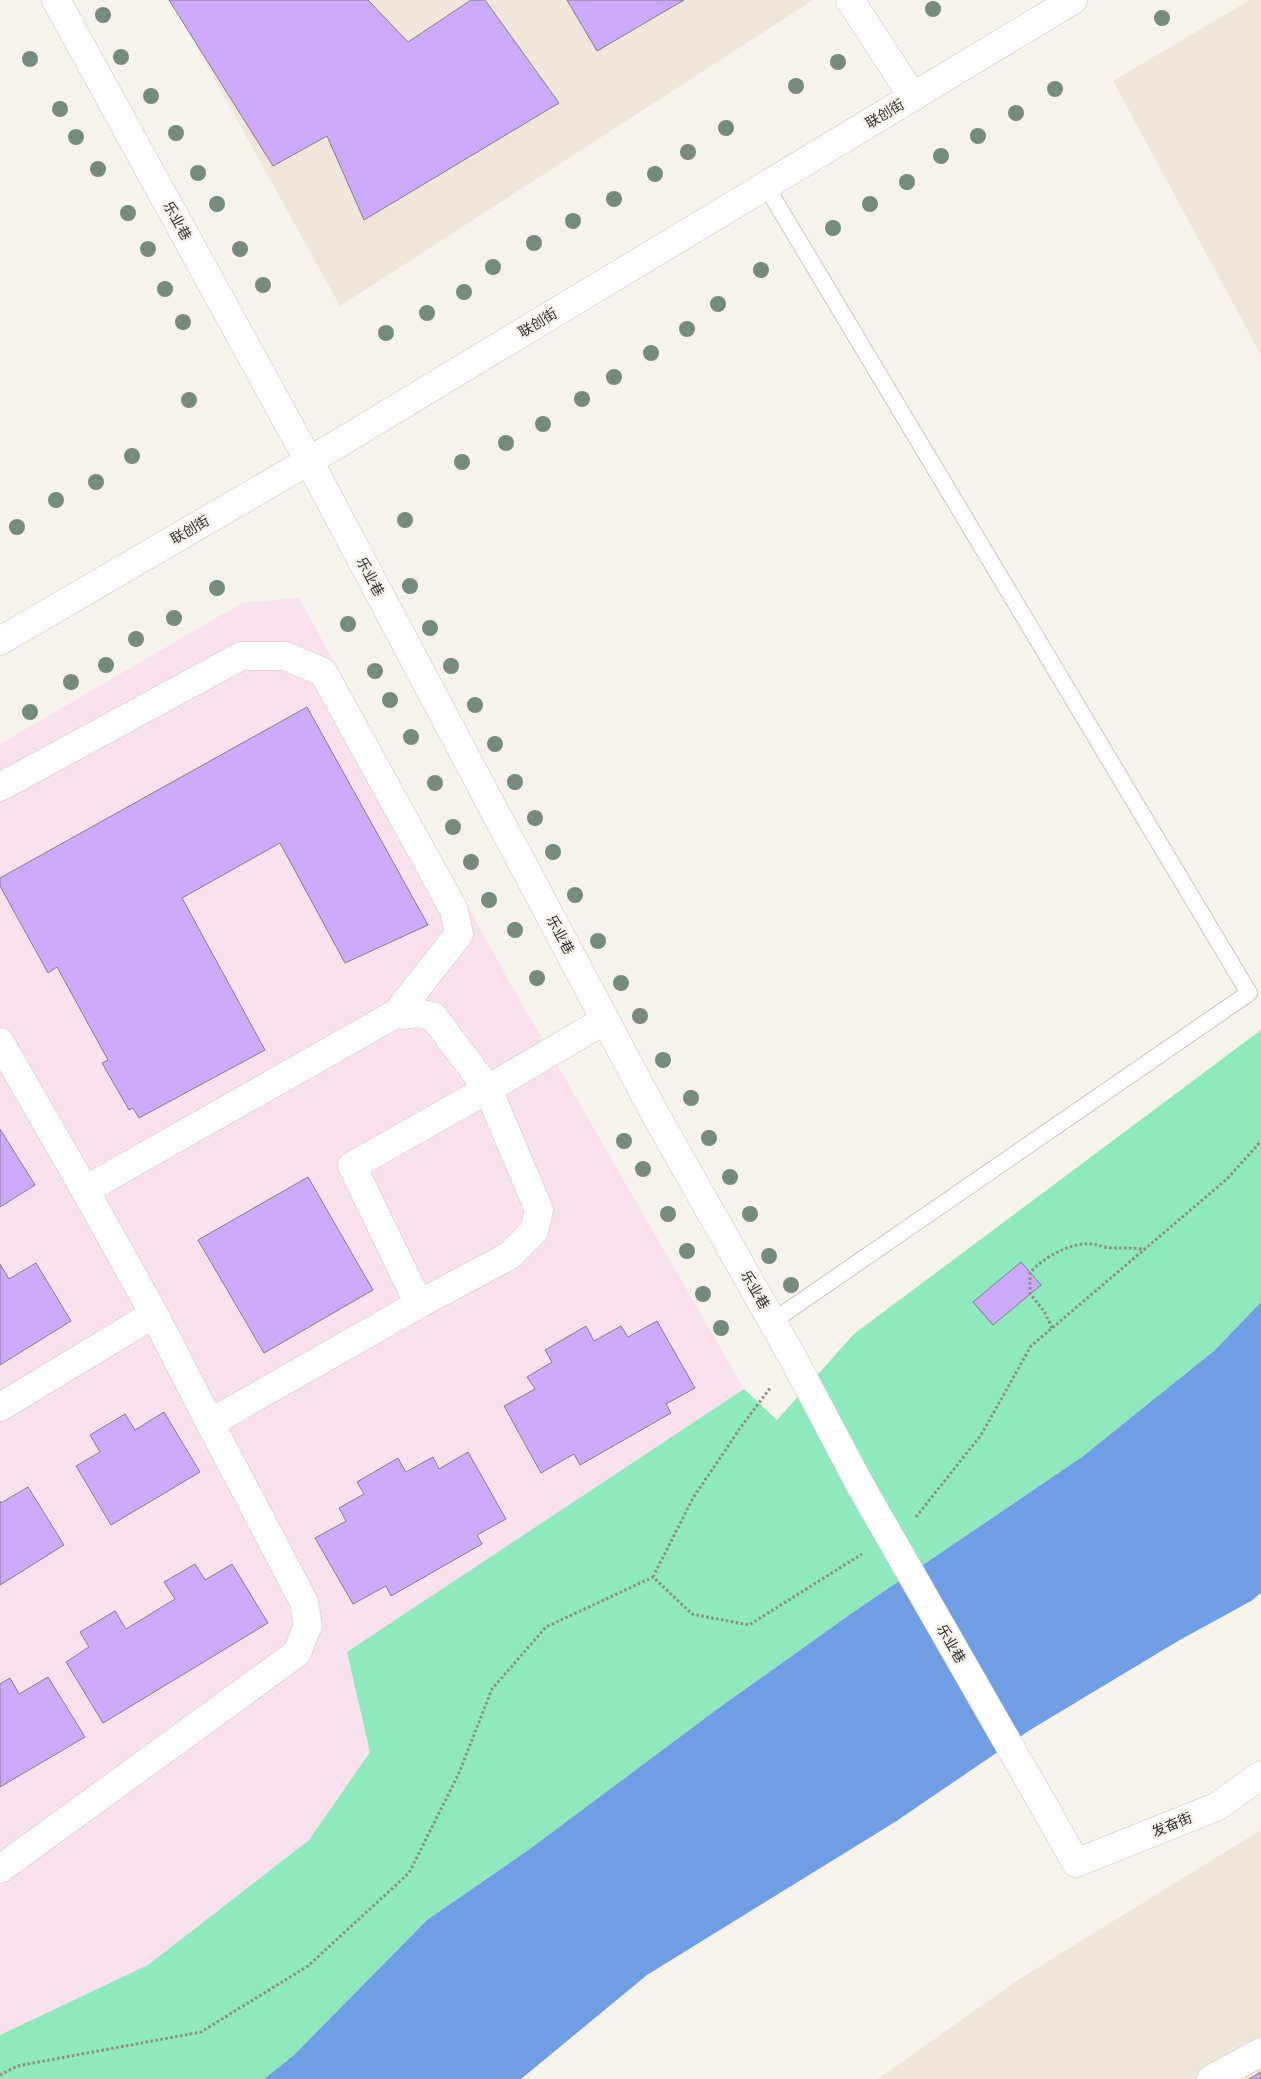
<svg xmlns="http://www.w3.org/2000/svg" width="1261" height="2079" font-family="'Varela Round','Noto Sans SC',sans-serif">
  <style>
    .built { fill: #eee7da }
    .industrial { fill: #f9e1ee }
    .green { fill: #8ee9bc }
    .water { fill: #709ee4 }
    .building { fill: #ccaaf9; stroke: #817e84 }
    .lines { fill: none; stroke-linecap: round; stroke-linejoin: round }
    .service-casing { stroke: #c9c5bf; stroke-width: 18 }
    .minor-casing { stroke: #c9c5bf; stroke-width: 29 }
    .tertiary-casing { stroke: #c9c5bf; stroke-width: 29 }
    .path { stroke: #8f8c88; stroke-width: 3; stroke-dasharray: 2.5 2.5; stroke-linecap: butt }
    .service { stroke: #fff; stroke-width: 16 }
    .minor { stroke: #fff; stroke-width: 28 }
    .tertiary { stroke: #fff; stroke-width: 28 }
    .minor-bridge-casing { stroke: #c9c5bf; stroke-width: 29; stroke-linecap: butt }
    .minor-bridge { stroke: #fff; stroke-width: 28 }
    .tree { fill: #748b7d }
    .labels { text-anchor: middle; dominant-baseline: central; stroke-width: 5; stroke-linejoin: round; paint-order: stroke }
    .street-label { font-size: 14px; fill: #302f2d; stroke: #f6f2ec }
  </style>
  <rect width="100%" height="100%" fill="#f6f2ec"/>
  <path class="built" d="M171,0h642l-473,306z
    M1250,0h11v355l-148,-274z
    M1261,1830v249h-383l143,-101z"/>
  <path class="industrial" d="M299,598l211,385 234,406 -396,263 22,100 -61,88 -161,125 -148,70v-1291l242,-141z"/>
  <path class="green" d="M1261,1030v272l-46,48 -133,107 -230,156 -136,97 -189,141 -100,69 -133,135 -30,24h-264v-44l148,-70 161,-125 61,-88 -23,-100 397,-263 33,31 77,-86z"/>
  <path class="water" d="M1261,1302v291l-10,8 -73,40 -148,89 -135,92 -248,153 -126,104h-257l30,-24 133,-135 100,-69 189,-141 136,-97 230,-156 133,-107z"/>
  <path class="building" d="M169,0h199l40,42 63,-42h14l74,103 -195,117 -37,-84 -54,30z
    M567,0h117l-87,51z
    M307,707l121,218 -83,38 -65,-120 -98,55 83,152 -126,68 -6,-10 -4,2 -27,-47 6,-3 -51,-93 -9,6 -48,-87v-8z
    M0,1129l35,56 -35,22z
    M308,1177l65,113 -109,63 -66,-113z
    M1021,1262l20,23 -48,40 -20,-23z
    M36,1263l35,58 -71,44v-101l9,15z
    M657,1321l38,67 -29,16 5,9 -91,52 -6,-11 -33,19 -37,-67 31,-17 -8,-12 25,-15 -7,-12 41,-24 8,15 27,-15 7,11z
    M164,1412l36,60 -89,53 -35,-59 24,-14 -10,-17 35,-21 10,16z
    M468,1452l38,67 -29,16 5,9 -91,52 -5,-10 -33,18 -38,-66 31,-17 -7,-13 25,-14 -7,-12 41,-24 8,14 27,-15 6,12z
    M28,1487l36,58 -64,40v-84l1,2z
    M195,1564l10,16 27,-16 36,59 -165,100 -37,-61 23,-15 -9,-15 35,-21 11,18 49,-30 -11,-17z
    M48,1677l37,60 -85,50v-103l10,-6 9,16z
    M1261,2072v7h-12z"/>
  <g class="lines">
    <g class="service-casing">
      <path id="service" d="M766,186l483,807 -476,328"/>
    </g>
    <g class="minor-casing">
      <path id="minor" d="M56,0l253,461 345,651 139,246 66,125
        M850,0l63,97
        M0,787l241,-131h44l38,16 131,238 5,24 -62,79
        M0,1042l85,148
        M419,1304l90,-48 25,-25 5,-21 -51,-121 -136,77 67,138 -209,119 -56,-109 -69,-124 312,-177 7,2 13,-2 16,3 55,73 117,-69
        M0,1407l154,-93
        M1048,1813l28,50 140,-56 45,-32
        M0,1869l297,-216 11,-28 -4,-23 -94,-179
        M1211,2079l50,-27"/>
    </g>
    <g class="tertiary-casing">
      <path id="tertiary" d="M0,641l336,-196 737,-445"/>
    </g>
    <path class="path" d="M1052,1328l-8,-17 -14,-17v-21c12,-15 43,-32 62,-29 7,1 13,4 20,4 10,0 20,0 31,1
      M916,1517l65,-82 50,-89 196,-167 34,-38
      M653,1577l40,-79 50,-74 27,-36
      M0,2075l17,-9 184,-34 107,-66 101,-93 50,-100 33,-84 54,-62 107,-50 39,37 57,11 113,-71"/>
    <use href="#service" class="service"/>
    <use href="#minor" class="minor"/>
    <use href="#tertiary" class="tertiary"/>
    <g class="minor-bridge-casing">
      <path id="minor-bridge" d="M859,1483l189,330"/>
    </g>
    <use href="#minor-bridge" class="minor-bridge"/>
  </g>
  <g class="tree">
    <circle cx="933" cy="9" r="8"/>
    <circle cx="103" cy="15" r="8"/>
    <circle cx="1162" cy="18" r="8"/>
    <circle cx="121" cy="57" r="8"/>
    <circle cx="30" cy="59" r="8"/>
    <circle cx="838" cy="62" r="8"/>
    <circle cx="796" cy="86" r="8"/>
    <circle cx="1055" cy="89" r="8"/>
    <circle cx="151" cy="96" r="8"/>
    <circle cx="60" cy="109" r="8"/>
    <circle cx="1016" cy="113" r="8"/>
    <circle cx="726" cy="128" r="8"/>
    <circle cx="176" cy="133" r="8"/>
    <circle cx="978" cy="136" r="8"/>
    <circle cx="76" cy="137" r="8"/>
    <circle cx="688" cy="152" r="8"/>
    <circle cx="941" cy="156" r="8"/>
    <circle cx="98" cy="169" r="8"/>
    <circle cx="198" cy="173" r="8"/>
    <circle cx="655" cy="174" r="8"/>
    <circle cx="907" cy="182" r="8"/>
    <circle cx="614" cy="199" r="8"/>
    <circle cx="217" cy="204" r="8"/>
    <circle cx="870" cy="204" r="8"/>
    <circle cx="128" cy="213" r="8"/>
    <circle cx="573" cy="221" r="8"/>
    <circle cx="833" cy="228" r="8"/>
    <circle cx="534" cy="243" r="8"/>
    <circle cx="148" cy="249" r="8"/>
    <circle cx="240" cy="249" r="8"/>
    <circle cx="493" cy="267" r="8"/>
    <circle cx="761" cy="270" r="8"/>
    <circle cx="263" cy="285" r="8"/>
    <circle cx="165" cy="289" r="8"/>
    <circle cx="464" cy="292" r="8"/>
    <circle cx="718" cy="304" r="8"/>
    <circle cx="427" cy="313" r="8"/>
    <circle cx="183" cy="322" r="8"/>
    <circle cx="687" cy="329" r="8"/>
    <circle cx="386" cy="333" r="8"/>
    <circle cx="651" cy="353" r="8"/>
    <circle cx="614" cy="377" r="8"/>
    <circle cx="582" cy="399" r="8"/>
    <circle cx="189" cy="400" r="8"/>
    <circle cx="543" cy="424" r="8"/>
    <circle cx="506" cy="443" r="8"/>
    <circle cx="132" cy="456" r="8"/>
    <circle cx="462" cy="462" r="8"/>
    <circle cx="96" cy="482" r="8"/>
    <circle cx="56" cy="500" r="8"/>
    <circle cx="405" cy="520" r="8"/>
    <circle cx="17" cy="527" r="8"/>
    <circle cx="410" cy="586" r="8"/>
    <circle cx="217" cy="588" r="8"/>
    <circle cx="174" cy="618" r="8"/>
    <circle cx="348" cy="624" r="8"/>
    <circle cx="430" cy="628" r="8"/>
    <circle cx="136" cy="639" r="8"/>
    <circle cx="106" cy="665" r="8"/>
    <circle cx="451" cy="666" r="8"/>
    <circle cx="375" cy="671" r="8"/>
    <circle cx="71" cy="682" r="8"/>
    <circle cx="390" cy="700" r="8"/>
    <circle cx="475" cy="705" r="8"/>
    <circle cx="30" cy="712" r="8"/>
    <circle cx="411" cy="737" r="8"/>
    <circle cx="495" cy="744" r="8"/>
    <circle cx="515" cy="782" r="8"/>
    <circle cx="435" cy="783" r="8"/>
    <circle cx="535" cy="818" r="8"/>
    <circle cx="453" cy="827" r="8"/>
    <circle cx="553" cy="852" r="8"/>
    <circle cx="471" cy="862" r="8"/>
    <circle cx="575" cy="895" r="8"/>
    <circle cx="489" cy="900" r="8"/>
    <circle cx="515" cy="930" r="8"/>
    <circle cx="598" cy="941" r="8"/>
    <circle cx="537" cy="978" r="8"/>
    <circle cx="621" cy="983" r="8"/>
    <circle cx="640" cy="1016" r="8"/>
    <circle cx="663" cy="1060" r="8"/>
    <circle cx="691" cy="1098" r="8"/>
    <circle cx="709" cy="1138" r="8"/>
    <circle cx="624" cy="1141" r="8"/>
    <circle cx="643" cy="1169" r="8"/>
    <circle cx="730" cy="1177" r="8"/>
    <circle cx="668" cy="1214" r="8"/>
    <circle cx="750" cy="1214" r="8"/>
    <circle cx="687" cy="1251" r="8"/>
    <circle cx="769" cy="1256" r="8"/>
    <circle cx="791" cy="1285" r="8"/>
    <circle cx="703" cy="1294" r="8"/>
    <circle cx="721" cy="1328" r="8"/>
  </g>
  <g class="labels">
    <g class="street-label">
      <text transform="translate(885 114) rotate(-31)">联创街</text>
      <text transform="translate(177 221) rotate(61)">乐业巷</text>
      <text transform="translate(538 323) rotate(-31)">联创街</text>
      <text transform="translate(190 530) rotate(-30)">联创街</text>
      <text transform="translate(370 577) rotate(62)">乐业巷</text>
      <text transform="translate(560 935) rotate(62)">乐业巷</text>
      <text transform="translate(755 1290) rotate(60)">乐业巷</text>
      <text transform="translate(951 1644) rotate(60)">乐业巷</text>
      <text transform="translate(1172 1825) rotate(-22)">发奋街</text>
    </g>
  </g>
</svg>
